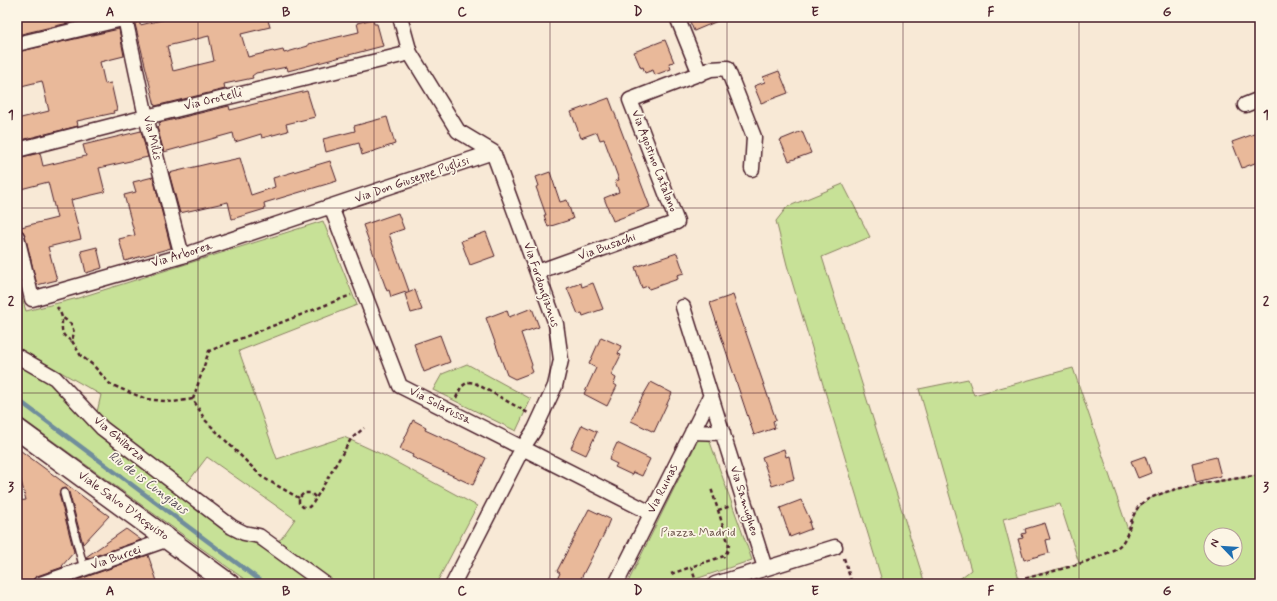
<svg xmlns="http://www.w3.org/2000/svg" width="1277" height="601" font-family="Mynerve,sans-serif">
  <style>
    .green { fill: #c7e197; stroke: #888061; fill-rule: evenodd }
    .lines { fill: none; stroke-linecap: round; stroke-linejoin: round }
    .stream { stroke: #708d9c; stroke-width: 4.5 }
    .building { fill: #e9b99a; stroke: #4a1f2b; fill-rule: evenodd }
    .lane-casing { stroke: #4a1f2b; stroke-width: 10 }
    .street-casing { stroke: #4a1f2b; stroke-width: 17 }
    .secondary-casing { stroke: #4a1f2b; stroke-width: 23 }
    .path { stroke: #4a1f2b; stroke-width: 2.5; stroke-dasharray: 4 3; stroke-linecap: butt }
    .lane { stroke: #fcf5e5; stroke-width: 7 }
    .street { stroke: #fcf5e5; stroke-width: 14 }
    .secondary { stroke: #fcf5e5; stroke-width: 20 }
    .grid { fill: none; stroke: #4a1f2b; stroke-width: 1; stroke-opacity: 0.55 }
    .labels { text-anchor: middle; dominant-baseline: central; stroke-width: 3.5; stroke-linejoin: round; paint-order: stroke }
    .street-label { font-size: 12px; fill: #4a1f2b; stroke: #fcf5e5 }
    .park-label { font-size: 12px; fill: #695046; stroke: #fcf5e5 }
    .water-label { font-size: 13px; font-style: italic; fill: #5a4d5a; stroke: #fcf5e5 }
    .neatline { fill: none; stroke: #4a1f2b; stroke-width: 1.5 }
    .grid-label { font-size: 13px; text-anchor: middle; font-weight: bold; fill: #4a1f2b }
  </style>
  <rect width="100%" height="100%" fill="#f8e9d6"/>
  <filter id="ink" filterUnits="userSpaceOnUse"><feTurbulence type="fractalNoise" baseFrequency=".025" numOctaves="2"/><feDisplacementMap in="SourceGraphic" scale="8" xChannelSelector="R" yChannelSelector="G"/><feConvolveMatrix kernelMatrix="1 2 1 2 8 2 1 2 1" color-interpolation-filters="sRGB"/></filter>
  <g filter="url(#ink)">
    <path class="green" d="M843,184l27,53 -48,20 103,327h-42l-96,-319 -11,-44 11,-14z
      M323,221l34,84 -118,46 38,108 67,-22 37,17 96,52 -41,78h-185l-234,-169v-54l25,14 49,40 6,-3 4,-17 -84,-48v-48l5,-1 4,13 52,-13zM207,457l88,62 -14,20 -19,9 -83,-54z
      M467,364l64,35 -15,32 -83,-41 9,-16z
      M1073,368l55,162c4,-9 6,-18 13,-25 20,-19 90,-25 119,-30v109h-307l18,-14 -52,-181 49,-10 6,16zM1060,504l19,59 -60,17 -16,-61zM1211,535h24v24h-24z
      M707,438l3,4 42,118 -71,24h-54l70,-142 2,-3z"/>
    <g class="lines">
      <path class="stream" d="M17,399l248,185"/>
    </g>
    <path class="building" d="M17,17h77l-77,18z
      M139,17l1,8 35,-8h92l3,10 -29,7 7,23 25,-6 1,1 9,-2 1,3 24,-7v-2l51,-12 -2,-9 16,-4 1,5h3l6,22 -95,25 -1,-4 -31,6 -4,3 1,2 -29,6 1,5 -70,17 -20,-82zM209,36l5,25 -41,10 -6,-25z
      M688,17h39l-33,14z
      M119,29l5,27 -24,6 5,22 6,-1 6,27 -4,1 1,2 -37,8 1,5 -61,15v-22l32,-8 -7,-30 -25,6v-35z
      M665,40l9,22 -5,1 2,6 -16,6 -2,-5 -8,3 -2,-6 -2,1 -7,-16z
      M779,71l9,22 -27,10 -7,-17 11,-4 -2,-5z
      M307,91l8,26 -29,7 2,7 -26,7 -1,-4 -26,8 -2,-9 -69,19 -7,-25 3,-1 -1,-3 70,-17 1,4z
      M609,98l41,109 -37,14 -9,-23 15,-6 -4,-11 4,-1 -15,-41 -4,1 -3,-8 -16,6 -10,-26z
      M387,117l8,27 -33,11 -3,-12 -33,9 -3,-13 32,-8 -1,-5z
      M141,131l7,26 -49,11 6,24 -34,8 10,39 -33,8 9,33 -20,5 -12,-50 -2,-4 -6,-3 40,-10 -9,-36 -31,8v-32l23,-5 3,13 43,-10 -3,-11z
      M802,131l9,22 -22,8 -9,-21z
      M1257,133l3,8v20l-18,7 -10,-26z
      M240,158l11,37 24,-8 -2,-9 57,-17 7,20 -73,22 1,6 -33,10 -4,-17 -48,11 -11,-40 42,-10 1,1z
      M550,172l10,30 7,-2 6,19 -25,8 -4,-12h2l-10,-28 3,-1 -3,-9z
      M153,177l18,71 -46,13 -6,-22 16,-4 -11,-40 12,-3 -3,-10z
      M398,213l6,16 -15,5 20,57 -18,6 -2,-7 -2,1 -24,-66z
      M486,232l9,24 -25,9 -9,-24z
      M97,247l5,21 -16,5 -5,-22z
      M677,253l7,20 -7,2 1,4 -29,10 -1,-3 -6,2 -7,-21z
      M17,273l4,16 -4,1z
      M581,283l1,4 11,-4 10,26 -20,7 -1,-3 -4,1 -11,-26z
      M415,290l7,20 -11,3 -6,-19z
      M733,295l43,125 -3,1 2,7 -21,7 -44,-132z
      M532,308l7,19 -18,6 11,32 -1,2 2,5 -18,7 -8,-4 -21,-57 21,-8 2,7z
      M440,335l10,27 -26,10 -10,-28z
      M601,337l20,9 -3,8 3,1 -10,20 5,3 -2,6 3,2 -10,20 -23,-12 12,-26 -7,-4z
      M651,382l21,11 -18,39 -23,-11 9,-20z
      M413,420l13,7 -1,3 61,28 -13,27 -61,-28 1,-2 -13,-6z
      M582,425l15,7 -11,23 -15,-7z
      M617,443l33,16 -8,17 -9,-4 -1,3 -17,-8 2,-3 -8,-4z
      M17,448l92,68 -26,28 -14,-52 -3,-4 -5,1 -2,5 15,58 -12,14 1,1 -26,9 -4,3 -1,5h-15v-83l9,-1 -7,-27 -2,1z
      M784,449l2,8 3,-1 5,23 -22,7 -10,-29z
      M1145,456l6,17 -13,5 -7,-17z
      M1216,457l5,19 -25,6 -4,-19z
      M801,500l10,22h-2l2,7 -21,8 -10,-29z
      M589,509l21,10 -6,15 -26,50h-23l5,-11 -3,-2z
      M1045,523l5,16 -4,1 3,13 -25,7 -6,-21 5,-1 -1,-4 4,-1 -1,-4z
      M126,529l15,11 -55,19v-2z
      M148,555l10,29h-92z"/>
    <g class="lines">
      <g class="lane-casing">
        <path id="lane" d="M64,493l20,76"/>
      </g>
      <g class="street-casing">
        <path id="street" d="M400,17l10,36 48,78 35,21 63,172 5,36 -6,26 -20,43 -13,20 -69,135
          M677,17l23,57
          M125,18l21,99 36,139
          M17,44l114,-27
          M1245,105l15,-6
          M17,150l129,-33 264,-64
          M331,207l69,179 251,127
          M17,237l15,62 150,-43 311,-104
          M537,272l140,-50 -47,-122 81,-31 16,-1 27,69 -2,32
          M683,307l82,261
          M17,356l38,22 47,50 130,99 12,6 15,3 66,48
          M692,432l31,1
          M40,584l129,-45
          M616,584l95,-189
          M715,584l120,-37"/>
      </g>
      <g class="secondary-casing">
        <path id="secondary" d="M17,429l212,155"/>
      </g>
      <path class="path" d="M57,307c2,3 5,8 5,12 0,12 -2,16 10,22l2,-9 -3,-8 -9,-7
        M72,341l9,15 12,9 17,19 16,7 20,8 27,3 20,-3
        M456,398l5,-11 7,-5 7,1 53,30
        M315,497l-4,-4h-7l-5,5v5l4,4h6l4,-4 38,-64 13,-11
        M299,498l-37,-21 -57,-57 -12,-21 16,-48 142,-56
        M718,510l13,-4
        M844,558l8,26
        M671,574l20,-7
        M697,584l-6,-17 33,-11 3,-4 2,-7 -18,-57
        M1005,584c36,-11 77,-17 110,-35 16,-9 13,-31 25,-44 20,-19 91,-25 120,-30"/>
      <use href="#lane" class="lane"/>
      <use href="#street" class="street"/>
      <use href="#secondary" class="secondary"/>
    </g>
  </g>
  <path class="grid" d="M198,17v567M374,17v567M550,17v567M727,17v567M903,17v567M1079,17v567M17,208h1243M17,393h1243"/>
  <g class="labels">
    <g class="street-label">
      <text transform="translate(213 100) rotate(-14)">Via Orotelli</text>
      <text transform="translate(152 138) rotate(76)">Via Milis</text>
      <text transform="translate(654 161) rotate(69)">Via Agostino Catalano</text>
      <text transform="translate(412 180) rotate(-19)">Via Don Giuseppe Puglisi</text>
      <text transform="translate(607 247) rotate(-20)">Via Busachi</text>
      <text transform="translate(182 255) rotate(-17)">Via Arborea</text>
      <text transform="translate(541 285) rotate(71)">Via Fordongianus</text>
      <text transform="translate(440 406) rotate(27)">Via Solarussa</text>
      <text transform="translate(119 439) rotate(40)">Via Ghilarza</text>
      <text transform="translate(663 489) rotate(-63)">Via Ruinas</text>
      <text transform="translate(744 501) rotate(73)">Via Samugheo</text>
      <text transform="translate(123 506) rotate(36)">Viale Salvo D'Acquisto</text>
      <text transform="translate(116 558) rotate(-19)">Via Burcei</text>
    </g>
    <g class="park-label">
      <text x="698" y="533">Piazza Madrid</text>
    </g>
    <g class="water-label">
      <text transform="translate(148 483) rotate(37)">Riu de is Cungiaus</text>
    </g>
  </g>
  <rect width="1277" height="601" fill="none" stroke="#fcf5e5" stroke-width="44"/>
  <g transform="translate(1223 547) rotate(295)"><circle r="19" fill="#fcf5e5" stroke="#b59f9b"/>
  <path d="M0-3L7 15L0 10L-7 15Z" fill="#1f6fb2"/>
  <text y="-6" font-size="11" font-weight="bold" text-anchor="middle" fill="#4a1f2b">N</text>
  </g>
  <rect x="22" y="22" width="1233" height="557" class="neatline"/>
  <g class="grid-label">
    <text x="110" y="16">A</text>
    <text x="286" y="16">B</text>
    <text x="462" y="16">C</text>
    <text x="638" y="16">D</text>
    <text x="815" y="16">E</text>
    <text x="991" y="16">F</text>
    <text x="1167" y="16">G</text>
    <text x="11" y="119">1</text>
    <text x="1266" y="119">1</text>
    <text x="11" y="305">2</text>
    <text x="1266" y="305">2</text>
    <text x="11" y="491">3</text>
    <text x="1266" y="491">3</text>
    <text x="110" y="595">A</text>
    <text x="286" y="595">B</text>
    <text x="462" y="595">C</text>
    <text x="638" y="595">D</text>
    <text x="815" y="595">E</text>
    <text x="991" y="595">F</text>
    <text x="1167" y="595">G</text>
  </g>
</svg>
